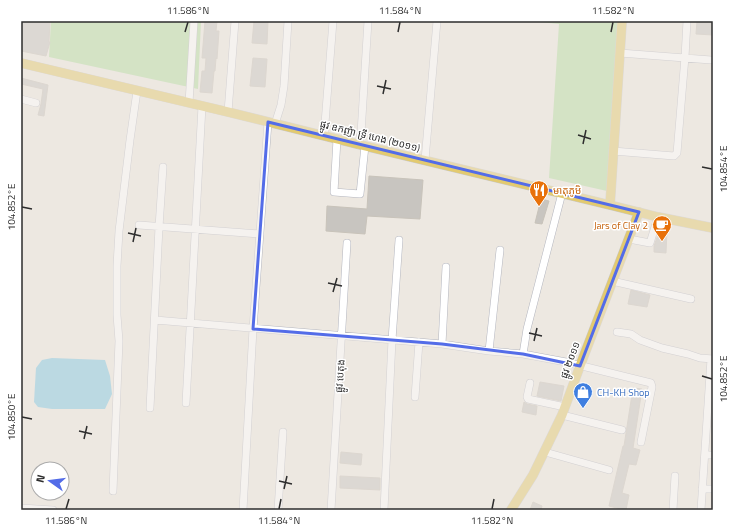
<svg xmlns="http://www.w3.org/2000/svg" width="734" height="531" font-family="'Titillium Web','Noto Sans Khmer',sans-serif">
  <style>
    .green { fill: #b6dda3 }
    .water { fill: #7fc7e3 }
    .building { fill: #c8c5c0; stroke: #c8c3ba }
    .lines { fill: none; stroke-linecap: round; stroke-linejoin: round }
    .minor-casing { stroke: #b4b6bf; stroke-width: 8 }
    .major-casing { stroke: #c8c8c8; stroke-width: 10 }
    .minor { stroke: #fff; stroke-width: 7 }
    .major { stroke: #e3ca6f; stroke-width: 9 }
    .marked { fill: none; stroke: #536ce8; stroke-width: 3; stroke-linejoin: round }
    .ticks { fill: none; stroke: #2d2d2d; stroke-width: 1.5 }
    .labels { text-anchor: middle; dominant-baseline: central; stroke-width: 3; stroke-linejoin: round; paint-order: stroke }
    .street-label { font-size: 10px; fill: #2d2d2d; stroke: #fff }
    .food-label { font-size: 10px; fill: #c56008; stroke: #fff; text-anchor: start }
    .shop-label { font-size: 10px; fill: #366cbe; stroke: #fff; text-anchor: start }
    .neatline { fill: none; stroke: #2d2d2d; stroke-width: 1.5 }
    .ticks-label { font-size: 10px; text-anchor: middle; fill: #2d2d2d }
  </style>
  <rect width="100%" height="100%" fill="#ede8e1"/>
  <path class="green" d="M51,21h150l-3,68 -149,-32z
    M529,21h89l-11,170 -58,-13 10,-154z"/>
  <path class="water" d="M52,358l53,2 5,16 2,18 -7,15h-53l-14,-2 -4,-5 2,-34 6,-8z"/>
  <path class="building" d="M21,21h29l-1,21h1l-4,14 -25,-5z
    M205,21h12l-1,10h3l-2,28 -1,-1 -1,13h-1l-2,22 -12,-1 2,-21h3l1,-13h-4z
    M254,21h14l-1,23 -15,-1z
    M697,21h16v14l-17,-1z
    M253,58l14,1 -2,28 -15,-1z
    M21,78l27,7 -4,31 -6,-1 3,-11 2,-15 -22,-5z
    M369,176l54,4 -3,39 -53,-3 -2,18 -39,-3 1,-25 40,3z
    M541,199l8,2 -7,23 -7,-1z
    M660,229l7,1 -1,23 -12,-1v-6z
    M631,290l19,5 -3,12 -19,-3z
    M540,382l24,4 -3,15 -24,-5z
    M633,388l9,1 -9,59 7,2 -4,15 -7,-1 -7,29 7,2 -3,15h-1l-16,-4 14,-60h1z
    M524,402l3,2 10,2 -1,9 -14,-3z
    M341,452l21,2 -1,11 -21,-2z
    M340,476l40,2v12l-40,-2z
    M533,502l9,4 -1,4h-11z"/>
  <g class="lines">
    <g class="minor-casing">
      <path id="minor" d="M620,53l91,7
        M21,99l15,4
        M189,103l5,-82
        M228,112l7,-91
        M275,124l6,-19 3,-19 4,-65
        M324,136l9,-115
        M337,139l-3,53 26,2 5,-48
        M359,145l2,-12 7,-112
        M613,151l61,5 3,-3 8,-96 2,-36
        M425,160l12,-139
        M139,225l121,9
        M629,239l21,4 8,-26
        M612,281l79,18
        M155,320l287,24 47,7 34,3 43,8 85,21 1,4 -11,55
        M617,332l14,2 9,6 22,8 26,6 12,4 13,1
        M442,344l4,-77
        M489,351l11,-101
        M523,354l4,-25 35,-136
        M530,383l-3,14 1,2 37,8
        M415,397l4,-55
        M186,403l16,-297
        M150,408l9,-181 4,-60
        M562,415l60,15
        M545,452l64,18
        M705,455h8
        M702,489h11
        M113,491l6,-150 -2,-26v-49l2,-35 11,-91 7,-49
        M21,508l32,2
        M243,510l10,-181 15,-207
        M278,510l5,-78
        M331,510l16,-267
        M384,510l8,-170 7,-100
        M673,510l2,-34
        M701,510l10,-151"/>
    </g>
    <g class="major-casing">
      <path id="major" d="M21,63l207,49 137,34 245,59 48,12 55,11
        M610,205l12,-184
        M511,510l22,-35 29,-60 18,-49 59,-154"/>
    </g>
    <use href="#minor" class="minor"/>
    <use href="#major" class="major"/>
  </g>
  <path d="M0 0H734V531H0ZM268,122l371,90 -59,154 -57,-12 -81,-10 -189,-15z" fill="#ede8e1" fill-opacity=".55" fill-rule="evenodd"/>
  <path class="marked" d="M268,122l371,90 -59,154 -57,-12 -81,-10 -189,-15z"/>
  <path class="ticks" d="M185,32l3,-10M398,32l2,-10M611,32l2,-10M377,86l14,3M383,94l3,-14M578,135l13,4M583,144l3,-14M702,167l10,2M22,207l10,2M128,233l13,3M133,242l3,-14M328,283l14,3M333,292l4,-14M529,333l13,3M534,341l3,-13M702,376l10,3M22,417l10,2M79,431l13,3M84,439l3,-13M279,481l13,3M284,489l3,-13M66,509l3,-10M279,509l2,-10M492,509l2,-10"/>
  <defs>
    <g id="restaurant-pin" transform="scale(1)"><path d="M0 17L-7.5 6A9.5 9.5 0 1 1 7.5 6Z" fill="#e8710a" stroke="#fff"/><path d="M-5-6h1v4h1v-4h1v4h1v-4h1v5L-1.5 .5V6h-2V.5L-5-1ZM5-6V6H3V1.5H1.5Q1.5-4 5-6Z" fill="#fff"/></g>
    <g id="cafe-pin" transform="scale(1)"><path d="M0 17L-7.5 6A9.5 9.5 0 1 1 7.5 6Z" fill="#e8710a" stroke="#fff"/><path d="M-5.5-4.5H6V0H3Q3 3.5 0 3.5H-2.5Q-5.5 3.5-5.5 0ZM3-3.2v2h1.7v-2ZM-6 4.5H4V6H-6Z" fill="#fff"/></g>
    <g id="shop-pin" transform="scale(1)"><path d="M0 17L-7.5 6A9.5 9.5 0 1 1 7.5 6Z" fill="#3f7fe0" stroke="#fff"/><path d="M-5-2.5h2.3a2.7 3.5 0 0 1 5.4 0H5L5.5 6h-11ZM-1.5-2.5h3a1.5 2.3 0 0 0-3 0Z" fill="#fff"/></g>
  </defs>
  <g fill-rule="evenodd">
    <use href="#restaurant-pin" x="539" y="190"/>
    <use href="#cafe-pin" x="662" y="225"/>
    <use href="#shop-pin" x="583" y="392"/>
  </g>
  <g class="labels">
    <g class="street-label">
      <text transform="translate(370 136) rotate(14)">ផ្លូវ ឧកញ៉ា ទ្រី ហេង (២០១១)</text>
      <text transform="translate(570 360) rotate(-69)">ផ្លូវ ២០១១</text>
      <text transform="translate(340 376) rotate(-86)">ផ្លូវ បេតុង</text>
    </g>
    <g class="food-label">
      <text x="553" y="190">មាតុភូមិ</text>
      <text x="648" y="225" text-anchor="end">Jars of Clay 2</text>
    </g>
    <g class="shop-label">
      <text x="597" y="392">CH-KH Shop</text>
    </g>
  </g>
  <rect width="734" height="531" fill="none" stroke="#ffffff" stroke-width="44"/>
  <g transform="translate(50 481) rotate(284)"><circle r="19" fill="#ffffff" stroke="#ababab"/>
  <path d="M0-3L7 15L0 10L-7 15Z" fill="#536ce8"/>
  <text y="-6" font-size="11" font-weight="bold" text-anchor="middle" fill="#2d2d2d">N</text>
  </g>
  <rect x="22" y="22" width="690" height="487" class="neatline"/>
  <g class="ticks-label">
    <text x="188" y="14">11.586°N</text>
    <text x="400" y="14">11.584°N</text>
    <text x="613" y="14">11.582°N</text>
    <text transform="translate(723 169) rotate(-90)" y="4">104.854°E</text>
    <text transform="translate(11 207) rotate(-90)" y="4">104.852°E</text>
    <text transform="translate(723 379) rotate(-90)" y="4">104.852°E</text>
    <text transform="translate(11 417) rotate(-90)" y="4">104.850°E</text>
    <text x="66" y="524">11.586°N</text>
    <text x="279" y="524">11.584°N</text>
    <text x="492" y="524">11.582°N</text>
  </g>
</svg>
